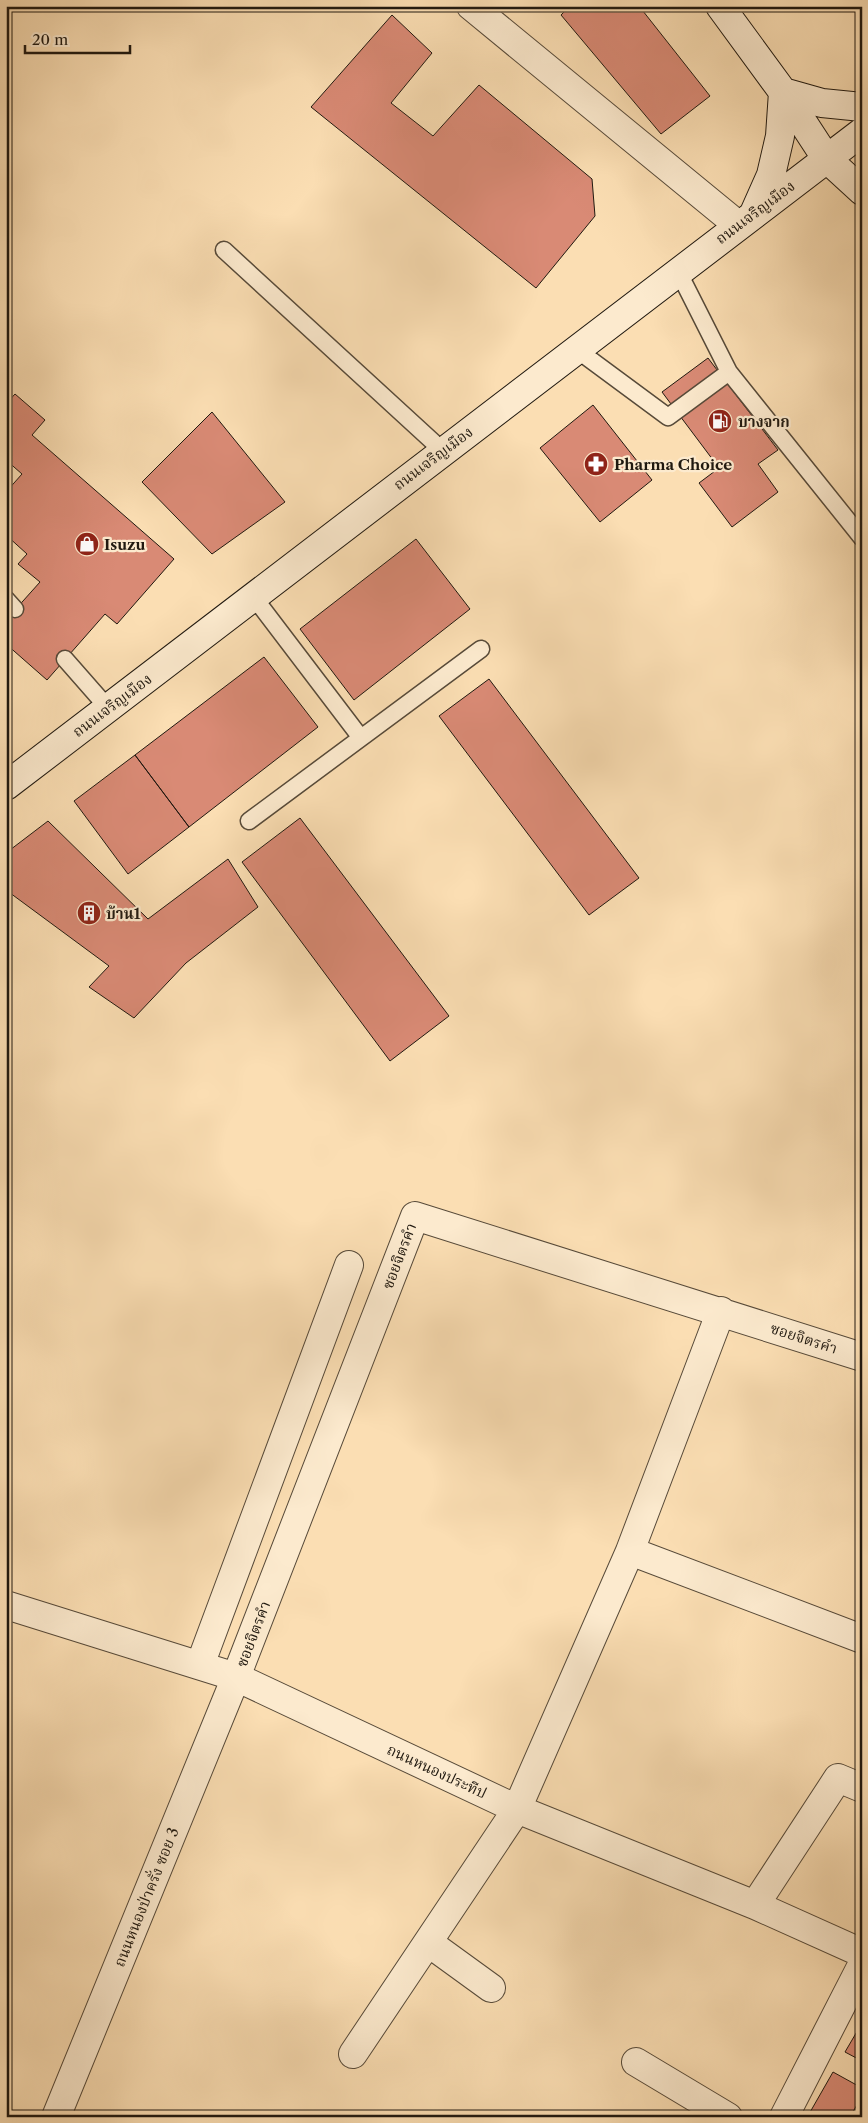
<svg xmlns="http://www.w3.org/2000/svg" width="868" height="2123" font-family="'Libre Caslon Text','Noto Serif Thai',serif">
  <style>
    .building { fill: #d98a75; stroke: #201910 }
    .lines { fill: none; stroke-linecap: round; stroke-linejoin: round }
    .lane-casing { stroke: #574a39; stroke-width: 19 }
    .street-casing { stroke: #574a39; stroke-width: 30 }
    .secondary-casing { stroke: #201910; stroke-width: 30 }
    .lane { stroke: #fceace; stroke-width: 16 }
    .street { stroke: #fceace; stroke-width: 28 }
    .secondary { stroke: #fceace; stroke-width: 28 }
    .labels { text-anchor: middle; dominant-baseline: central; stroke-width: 4.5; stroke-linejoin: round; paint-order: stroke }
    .street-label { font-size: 15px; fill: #201910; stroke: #fceace }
    .poi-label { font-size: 15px; font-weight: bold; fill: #201910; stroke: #fceace; text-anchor: start }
  </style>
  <rect width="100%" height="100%" fill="#fbdeb3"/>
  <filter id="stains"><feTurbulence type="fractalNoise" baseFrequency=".004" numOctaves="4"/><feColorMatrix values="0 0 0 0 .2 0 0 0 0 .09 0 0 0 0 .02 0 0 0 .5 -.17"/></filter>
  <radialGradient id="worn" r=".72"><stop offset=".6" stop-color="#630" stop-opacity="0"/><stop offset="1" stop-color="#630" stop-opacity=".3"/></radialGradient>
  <path class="building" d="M570,6h69l71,90 -49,38 -100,-119z
    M392,15l40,38 -41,50 42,33 46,-51 113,94 3,37 -59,72 -225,-181z
    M708,358l70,92 -20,14 20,28 -46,35 -33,-44 20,-15 -57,-76z
    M15,394l30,26 -13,15 142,124 -57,65 -12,-10 -58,66 -41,-36v-24l34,-38 -22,-18 9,-10 -21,-19v-43l16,-18 -16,-14v-56z
    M593,405l59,75 -52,42 -60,-74z
    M212,412l73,90 -73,52 -70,-72z
    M416,539l54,70 -116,91 -54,-71z
    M264,657l54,70 -129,100 -54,-72z
    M489,679l150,199 -50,37 -150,-199z
    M135,755l54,72 -61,47 -54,-73z
    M300,818l149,198 -59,45 -148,-199z
    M48,821l100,98 80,-60 30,48 -72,56 -52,55 -45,-31 20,-21 -103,-76v-37z
    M862,2023v38l-17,-9z
    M833,2072l29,16v8l-12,21h-35l-6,-3z"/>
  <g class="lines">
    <g class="lane-casing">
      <path id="lane" d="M224,250l219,201
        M576,349l92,68 61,-45 -51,-101
        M729,372l133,166
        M253,596l108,142
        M6,599l9,10
        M65,659l43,49
        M249,821l232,-172"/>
    </g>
    <g class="street-casing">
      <path id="street" d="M471,6l267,219
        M630,1551l232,88
        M6,1605l230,72 281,132 238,96 107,48
        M200,1665l149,-400
        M755,1905l83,-127 24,10
        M429,1943l62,45
        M353,2054l164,-245 113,-258 91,-240
        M636,2062l92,55
        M56,2117l180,-440 179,-461 447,141
        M784,2117l78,-152"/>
    </g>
    <g class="secondary-casing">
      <path id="secondary" d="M720,6l63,86 43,66 36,33
        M783,92l39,11 40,4
        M755,211l16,-36 9,-39 3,-44
        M6,786l856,-654"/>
    </g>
    <use href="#lane" class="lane"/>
    <use href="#street" class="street"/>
    <use href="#secondary" class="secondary"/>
  </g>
  <defs>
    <g id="fuel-disc" transform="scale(1.25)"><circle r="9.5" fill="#8f2418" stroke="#fceace"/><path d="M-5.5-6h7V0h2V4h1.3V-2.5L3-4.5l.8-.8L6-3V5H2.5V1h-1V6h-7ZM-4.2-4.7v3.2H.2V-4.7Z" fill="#fff"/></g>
    <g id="pharmacy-disc" transform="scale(1.25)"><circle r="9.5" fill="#8f2418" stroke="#fceace"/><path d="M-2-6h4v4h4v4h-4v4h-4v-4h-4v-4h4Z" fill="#fff"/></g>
    <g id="shop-disc" transform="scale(1.25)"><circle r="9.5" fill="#8f2418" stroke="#fceace"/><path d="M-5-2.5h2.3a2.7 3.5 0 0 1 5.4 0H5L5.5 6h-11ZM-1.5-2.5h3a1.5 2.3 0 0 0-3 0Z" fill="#fff"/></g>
    <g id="building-disc" transform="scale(1.25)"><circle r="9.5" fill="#8f2418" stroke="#fceace"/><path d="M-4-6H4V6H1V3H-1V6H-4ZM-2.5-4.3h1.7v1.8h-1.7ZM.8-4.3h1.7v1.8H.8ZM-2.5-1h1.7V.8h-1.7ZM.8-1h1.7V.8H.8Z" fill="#fff"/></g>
  </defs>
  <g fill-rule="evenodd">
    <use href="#fuel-disc" x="720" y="421"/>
    <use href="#pharmacy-disc" x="596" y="464"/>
    <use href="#shop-disc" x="87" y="544"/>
    <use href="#building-disc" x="89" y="913"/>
  </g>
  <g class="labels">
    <g class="street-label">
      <text transform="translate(755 212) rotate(-37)">ถนนเจริญเมือง</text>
      <text transform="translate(433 458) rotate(-37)">ถนนเจริญเมือง</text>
      <text transform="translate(112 705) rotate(-37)">ถนนเจริญเมือง</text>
      <text transform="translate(399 1256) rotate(-69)">ซอยจิตรคำ</text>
      <text transform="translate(804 1338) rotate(18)">ซอยจิตรคำ</text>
      <text transform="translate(253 1634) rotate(-69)">ซอยจิตรคำ</text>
      <text transform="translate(437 1771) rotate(25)">ถนนหนองประทีป</text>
      <text transform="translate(146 1897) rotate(-68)">ถนนหนองป่าครั่ง ซอย 3</text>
    </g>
    <g class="poi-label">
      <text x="738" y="421">บางจาก</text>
      <text x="614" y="464">Pharma Choice</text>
      <text x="104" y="544">Isuzu</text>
      <text x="106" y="913">บ้าน1</text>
    </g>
  </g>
  <rect width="868" height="2123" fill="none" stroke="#fbdeb3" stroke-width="25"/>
  <rect x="8" y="8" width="853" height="2108" fill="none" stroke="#201910" stroke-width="2.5"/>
  <rect x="12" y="12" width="843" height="2098" fill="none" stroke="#201910"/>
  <path d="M25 45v8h105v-8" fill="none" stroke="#201910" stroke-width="2.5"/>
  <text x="32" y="45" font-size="15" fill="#201910" stroke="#fceace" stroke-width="4" paint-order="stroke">20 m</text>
  <rect width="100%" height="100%" filter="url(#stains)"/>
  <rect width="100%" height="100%" fill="url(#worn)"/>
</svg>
